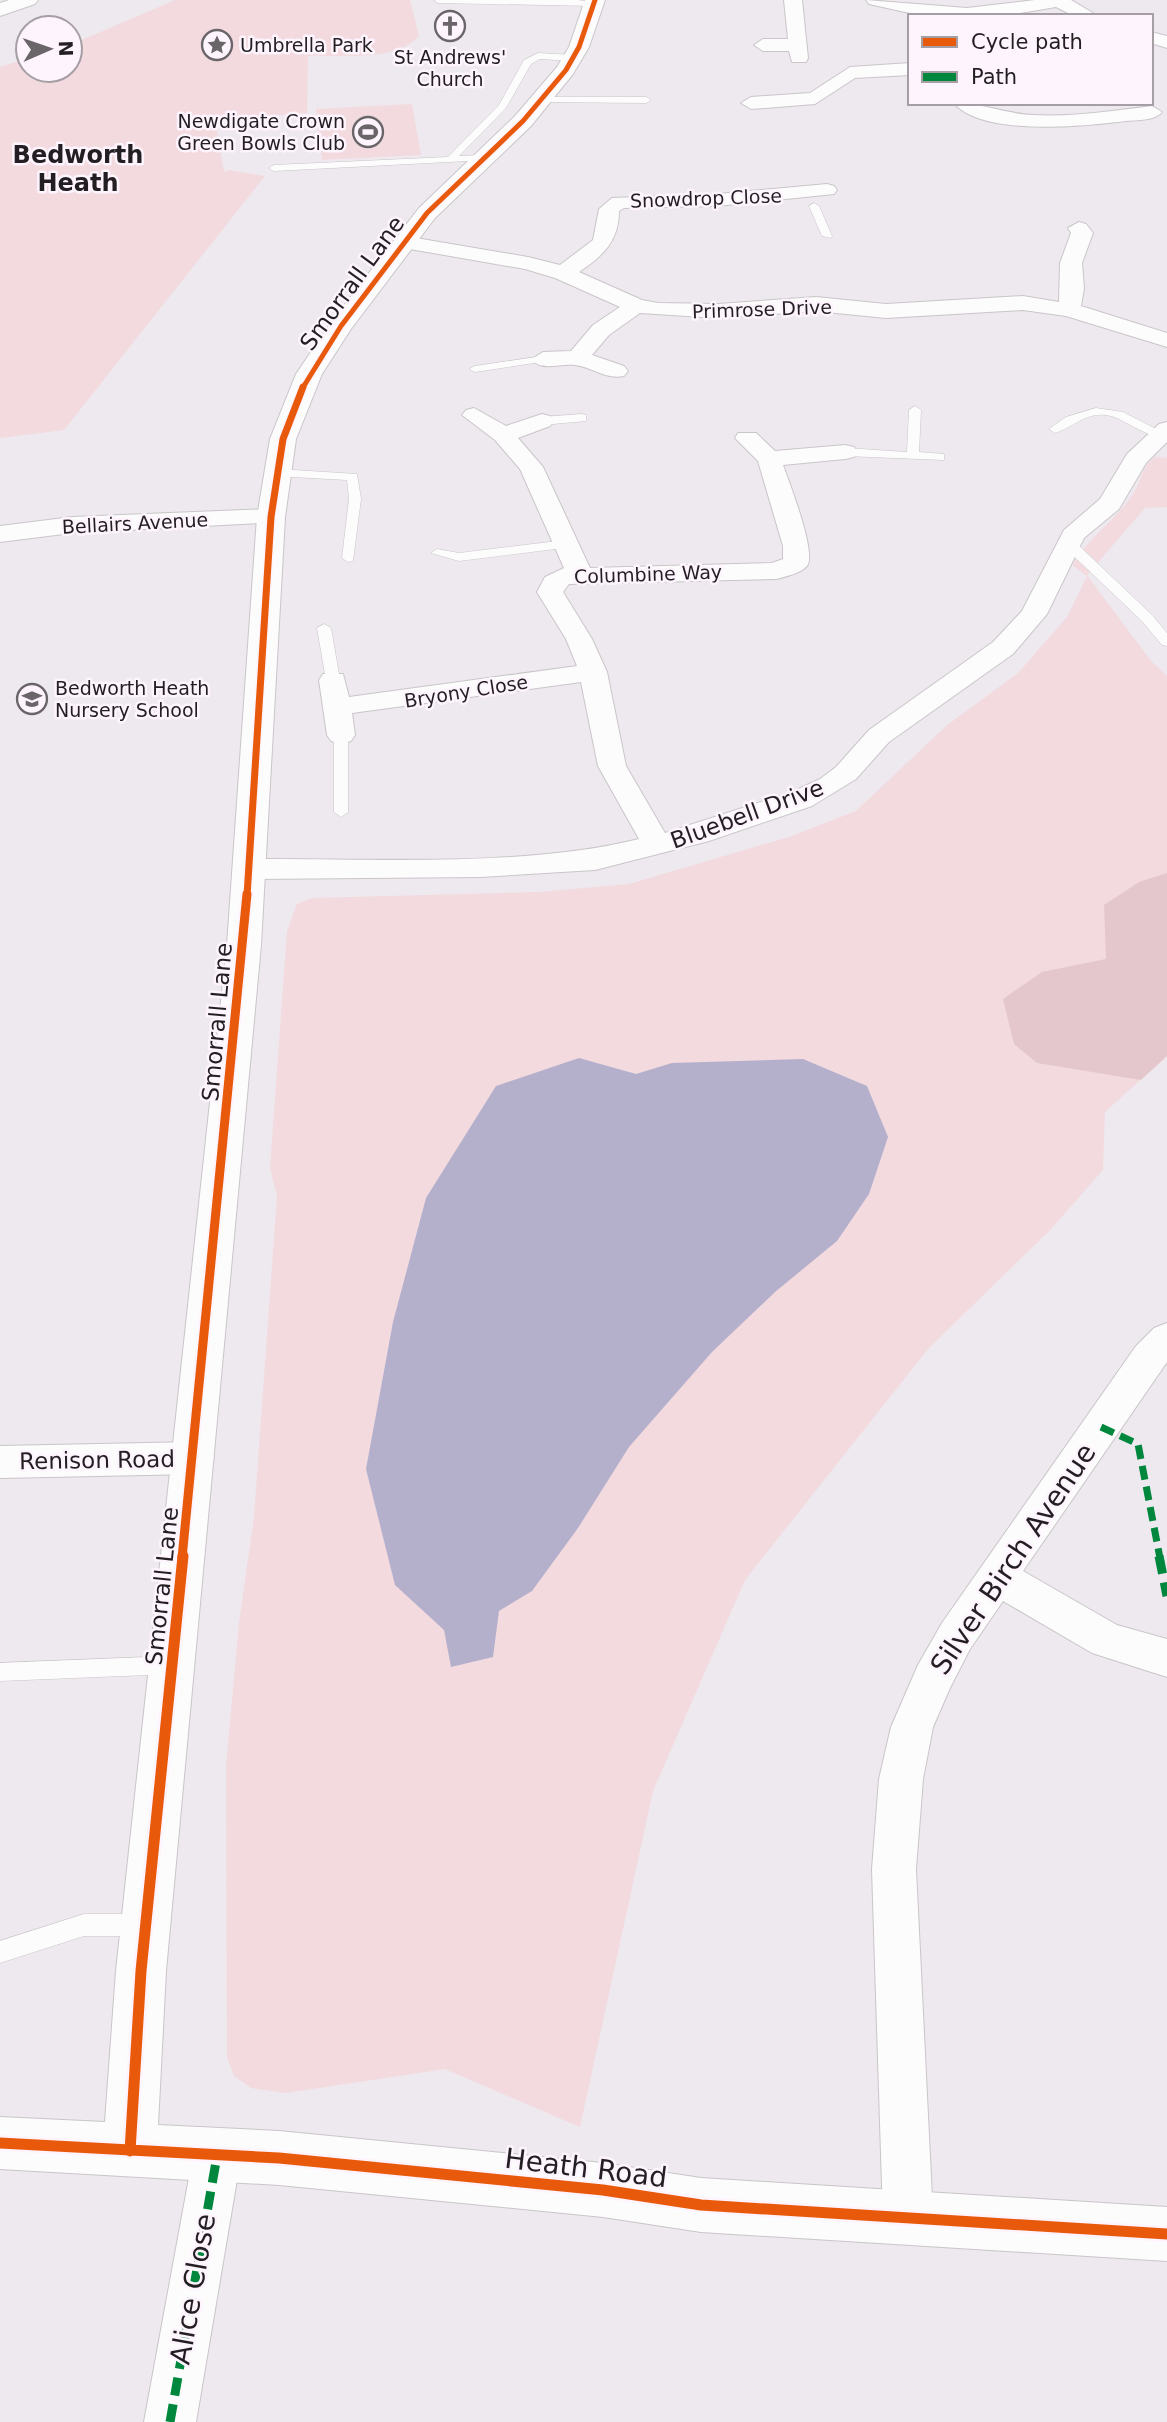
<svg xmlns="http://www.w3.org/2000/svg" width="1167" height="2422" font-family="'DejaVu Sans',sans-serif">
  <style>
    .green { fill: #f2dadf }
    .forest { fill: #e4c7cc }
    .water { fill: #b4b0cc }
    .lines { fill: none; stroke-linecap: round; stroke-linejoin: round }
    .lane-casing { stroke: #c9c5c9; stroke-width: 1 }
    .street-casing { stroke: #c9c5c9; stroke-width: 2 }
    .secondary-casing { stroke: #c9c5c9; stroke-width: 2 }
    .lane { fill: #fcfcfc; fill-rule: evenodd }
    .street { fill: #fcfcfc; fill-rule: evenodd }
    .secondary { fill: #fcfcfc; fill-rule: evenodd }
    .quiet-far1 { stroke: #00873e; stroke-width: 7; stroke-dasharray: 14 7; stroke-linecap: butt }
    .quiet { stroke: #00873e; stroke-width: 9; stroke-dasharray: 18 9; stroke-linecap: butt }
    .cycleway-far3-casing { stroke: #fef4fd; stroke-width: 8 }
    .cycleway-far2-casing { stroke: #fef4fd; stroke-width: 10 }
    .cycleway-far1-casing { stroke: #fef4fd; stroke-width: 13 }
    .cycleway-casing { stroke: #fef4fd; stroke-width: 16 }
    .cycleway-far3 { stroke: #e8590c; stroke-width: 5 }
    .cycleway-far2 { stroke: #e8590c; stroke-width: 7 }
    .cycleway-far1 { stroke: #e8590c; stroke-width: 9 }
    .cycleway { stroke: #e8590c; stroke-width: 11 }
    .labels { text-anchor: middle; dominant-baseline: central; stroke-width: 5; stroke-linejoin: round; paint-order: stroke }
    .far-poi-label { font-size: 19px; fill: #221e21; stroke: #fef4fd; text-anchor: start }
    .far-street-label { font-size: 19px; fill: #221e21; stroke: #fef4fd }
    .street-label { font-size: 23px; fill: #221e21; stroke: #fef4fd }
    .far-district-label { font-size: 24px; font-weight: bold; fill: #221e21; stroke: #fef4fd }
    .near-street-label { font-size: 28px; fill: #221e21; stroke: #fef4fd }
  </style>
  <rect width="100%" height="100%" fill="#eee9ee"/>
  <path class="green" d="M175,0h235l9,36c-26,27 -76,18 -111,20l-1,57 -92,6 9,53 5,-2 36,6 -201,254 -64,8v-371l28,-9v12h42v-25z
    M412,104l9,51 -99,5 -6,-51z
    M1155,457l12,1v49l-22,1 -58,67 64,86 16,15v380l-62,56 -2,58 -53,60 -122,119 -183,231 -92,211 -73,336 -135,-58 -159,24 -35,-5 -17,-12 -7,-19 -1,-291 13,-143 15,-106 23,-321 -7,-28 17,-237 10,-27 15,-6 227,-6 90,-8 160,-47 67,-26 90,-85 72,-53 49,-56 20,-41 -15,-11c16,-27 44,-45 61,-71 9,-14 8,-27 22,-37z"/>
  <path class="forest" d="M1167,873v183l-26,24 -104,-17 -23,-19 -11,-45 39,-27 64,-13 -2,-54 35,-23z"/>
  <path class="water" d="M579,1058l57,16 36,-11 131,-4 64,27 21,51 -19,57 -32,47 -62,51 -63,60 -83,95 -51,81 -46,63 -33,20 -6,46 -42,10 -7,-37 -49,-45 -29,-116 27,-147 33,-124 70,-112z"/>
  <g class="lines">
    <g class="lane-casing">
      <path id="lane" d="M434,0h144l20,3 -4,3 -156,-3z
        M538,53l35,2 5,3 -5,3 -33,-2 -9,5 -25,44 -47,48 24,-1 4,1v4l-213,11 -5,-3 5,-3 174,-8 51,-52 25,-45z
        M542,97h104l5,3 -5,3 -107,-1v-4z
        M814,203l5,3 13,30 -1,2 -9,-2 -13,-30z
        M543,356l4,1v4l-72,11 -6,-3 6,-3z
        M915,406l6,4 -2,42 25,2v6l-99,-4 -6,-4 6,-4 62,4 2,-42z
        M1096,408l27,4 43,22c-12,9 -40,-14 -55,-18 -23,-6 -36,10 -56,17l-6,-4 17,-12z
        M582,414l4,1v6l-44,4 -6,-4 6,-4z
        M278,469l79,5 4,25 -8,62 -5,1 -6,-4 7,-59 -2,-19 -73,-4 -2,-3z
        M566,540l5,1v6l-112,14 -28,-8 6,-4 22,4z
        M1069,540l5,1 78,74 15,18v13l-5,-1 -20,-24 -78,-74v-6z
        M324,624l7,4 9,52 -7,4 -7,-4 -9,-52z
        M341,731l7,4v77l-7,5 -7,-5v-77z
        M173,1656l7,2 3,7 -3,7 -7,2 -173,7v-18z
        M84,1914h59l8,3 3,8 -3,8 -8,3h-59l-84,27v-22z"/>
    </g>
    <g class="street-casing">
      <path id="street" d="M784,0h18l6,58 -2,4h-14l-3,-11h-26l-9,-6 9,-6h25z
        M866,0l101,8 68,-8h36l27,16h-24l-18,-9 -53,9h-80l-54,-12z
        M1151,32l16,4v12l-16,-5z
        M910,63v12l-55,3 -40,26 -64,5 -10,-6 10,-6 59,-4 40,-26z
        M954,103c30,0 51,11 80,12 39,2 79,-4 118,-9l10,6c-7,9 -25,8 -36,9 -39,5 -144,16 -172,-18z
        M827,184l7,2 3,4 -3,4 -117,12 -93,2 -5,3c0,30 -16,45 -40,61l63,28 16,3 60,1 98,-7 70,7 137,-8 36,6 1,-39 11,-30 -3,-5 11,-6 7,2 7,9 -11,30 2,25 -3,18 86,27v14l-101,-31 -43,-6 -137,8 -70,-7 -98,7 -78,-5 -31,22 -17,20 32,11 4,5 -4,5c-18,4 -32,-9 -49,-11 -14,-2 -35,7 -43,-6l11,-7 28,-1 22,-26 27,-18 -65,-29 -30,-9 -121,-21 -11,-6 11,-6 124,21 32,8 33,-25 6,-31 13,-11 105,-4z
        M474,408l32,18 36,-12 8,2 4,5 -4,5 -32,12 25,29 47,101 182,-5 11,-4v-13l-25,-85 -23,-23 3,-5h18l19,18 70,-6 9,2 3,5 -3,5 -9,2 -62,6c6,17 34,88 24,101 -6,7 -22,11 -31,13l-207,5 -6,8 29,47 15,33 19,94 39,67 127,-41 28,-13 16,-12 33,-37 124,-88 29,-31 42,-81 36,-31 27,-45 32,-30 8,-2v20l-21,21 -27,46 -35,29 -37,76 -34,40 -124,88 -33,37 -44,27 -103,35 -114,29 -114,7 -231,2 -11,-3 -4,-7 4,-7 11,-3c122,-1 272,9 389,-20l-41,-73 -17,-84 -229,31 3,22 -4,6 -10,3 -10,-3 -4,-6 -8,-55 4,-6h20l6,23 228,-31 -11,-27 -29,-47 8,-15 19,-9 -44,-99 -25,-29 -33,-25 4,-5z
        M271,509l9,3 4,5 -4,5 -208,11 -72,9v-16l72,-9z
        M1167,1323v39l-144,209 94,54 50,14v38l-75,-24 -89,-52 -33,48 -20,39 -17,39 -10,52 -7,90 17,349 -8,17 -17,8 -17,-8 -8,-17 -11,-349 7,-90 12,-52 27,-62 24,-42 194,-277 18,-18z
        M195,1442l14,5 5,11 -5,11 -14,5 -195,4v-32z
        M217,2132l17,7 7,17 -45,266h-52l49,-266 7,-17z"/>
    </g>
    <g class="secondary-casing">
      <path id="secondary" d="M9,0h29l-3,4 -35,12v-13z
        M585,0h20l-16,47 -16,27 -42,52 -96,92 -84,111 -29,45 -26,65 -11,78 -24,428 -95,1026 -8,154 121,6 324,32 98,15 466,29v54l-466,-29 -98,-15 -324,-32 -279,-16v-52l105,5 11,-151 111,-1026 30,-428 13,-78 26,-65 36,-53 87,-113 96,-92 42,-49 12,-20z"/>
    </g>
    <use href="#lane" class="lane"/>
    <use href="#street" class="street"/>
    <use href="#secondary" class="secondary"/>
    <path class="quiet-far1" d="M1101,1427l37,17 22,114"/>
    <path class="quiet" d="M1159,1556l8,40
      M170,2422l47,-266"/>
    <g class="cycleway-far3-casing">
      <path id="cycleway-far3" d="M302,389l39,-63 86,-113 96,-92 43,-51 13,-23 16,-47"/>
    </g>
    <g class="cycleway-far2-casing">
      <path id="cycleway-far2" d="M247,896l24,-379 12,-78 20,-52"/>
    </g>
    <g class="cycleway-far1-casing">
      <path id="cycleway-far1" d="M182,1558l65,-664"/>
    </g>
    <g class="cycleway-casing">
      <path id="cycleway" d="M0,2143l279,15 324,32 98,15 466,29
        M130,2151l11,-180 42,-415"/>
    </g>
    <use href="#cycleway-far3" class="cycleway-far3"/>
    <use href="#cycleway-far2" class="cycleway-far2"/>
    <use href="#cycleway-far1" class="cycleway-far1"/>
    <use href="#cycleway" class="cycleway"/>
  </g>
  <defs>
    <g id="church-ring" transform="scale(1.575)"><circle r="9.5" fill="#fef4fd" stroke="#696569" stroke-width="1.5"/><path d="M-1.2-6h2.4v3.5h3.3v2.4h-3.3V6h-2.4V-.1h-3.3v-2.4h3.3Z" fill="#696569"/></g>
    <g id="sight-ring" transform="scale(1.575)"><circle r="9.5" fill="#fef4fd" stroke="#696569" stroke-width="1.5"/><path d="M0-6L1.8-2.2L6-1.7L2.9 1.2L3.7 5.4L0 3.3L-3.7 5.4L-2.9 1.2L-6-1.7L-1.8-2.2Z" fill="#696569"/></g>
    <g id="stadium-ring" transform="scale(1.575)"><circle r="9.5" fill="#fef4fd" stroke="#696569" stroke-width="1.5"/><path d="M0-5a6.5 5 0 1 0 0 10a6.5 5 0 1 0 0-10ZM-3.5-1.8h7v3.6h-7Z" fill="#696569"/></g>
    <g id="school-ring" transform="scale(1.575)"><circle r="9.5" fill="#fef4fd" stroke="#696569" stroke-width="1.5"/><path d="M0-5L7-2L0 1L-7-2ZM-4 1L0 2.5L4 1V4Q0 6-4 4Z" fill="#696569"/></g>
  </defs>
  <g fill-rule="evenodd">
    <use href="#church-ring" x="450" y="26"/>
    <use href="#sight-ring" x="217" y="45"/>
    <use href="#stadium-ring" x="368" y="132"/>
    <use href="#school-ring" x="32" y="699"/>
  </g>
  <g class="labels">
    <g class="far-poi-label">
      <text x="240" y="45">Umbrella Park</text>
      <text x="450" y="57" text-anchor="middle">St Andrews'<tspan x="450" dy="22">Church</tspan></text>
      <text x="345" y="121" text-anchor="end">Newdigate Crown<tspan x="345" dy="22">Green Bowls Club</tspan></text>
      <text x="55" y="688">Bedworth Heath<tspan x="55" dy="22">Nursery School</tspan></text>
    </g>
    <g class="far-street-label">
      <text transform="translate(706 198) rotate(-2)">Snowdrop Close</text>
      <text transform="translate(762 309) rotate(-2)">Primrose Drive</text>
      <text transform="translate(135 523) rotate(-3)">Bellairs Avenue</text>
      <text transform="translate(648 574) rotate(-2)">Columbine Way</text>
      <text transform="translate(466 691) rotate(-9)">Bryony Close</text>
    </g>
    <g class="street-label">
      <text transform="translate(352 283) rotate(-54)">Smorrall Lane</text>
      <text transform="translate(747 814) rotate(-20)">Bluebell Drive</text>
      <text transform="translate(217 1022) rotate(-85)">Smorrall Lane</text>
      <text transform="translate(97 1460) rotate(-1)">Renison Road</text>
      <text transform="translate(162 1586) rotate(-84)">Smorrall Lane</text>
    </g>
    <g class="far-district-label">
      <text x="78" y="155">Bedworth<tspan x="78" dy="28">Heath</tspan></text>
    </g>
    <g class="near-street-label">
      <text transform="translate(1013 1559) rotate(-56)">Silver Birch Avenue</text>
      <text transform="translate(586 2168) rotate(7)">Heath Road</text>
      <text transform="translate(193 2289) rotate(-80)">Alice Close</text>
    </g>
  </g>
  <rect x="908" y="14" width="245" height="91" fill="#fef4fd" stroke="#a69ea5" stroke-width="2"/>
  <rect x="922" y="37" width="35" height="10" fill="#e8590c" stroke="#a69ea5" stroke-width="2"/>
  <text x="971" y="49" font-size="21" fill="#221e21">Cycle path</text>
  <rect x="922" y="72" width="35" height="10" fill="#00873e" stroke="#a69ea5" stroke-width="2"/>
  <text x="971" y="84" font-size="21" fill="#221e21">Path</text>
  <g transform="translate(49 49) rotate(88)"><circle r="33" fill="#fef4fd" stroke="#a69ea5" stroke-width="2"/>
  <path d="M0-5L12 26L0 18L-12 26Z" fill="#696569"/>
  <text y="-10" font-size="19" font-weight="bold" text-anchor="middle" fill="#221e21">N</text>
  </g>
</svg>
